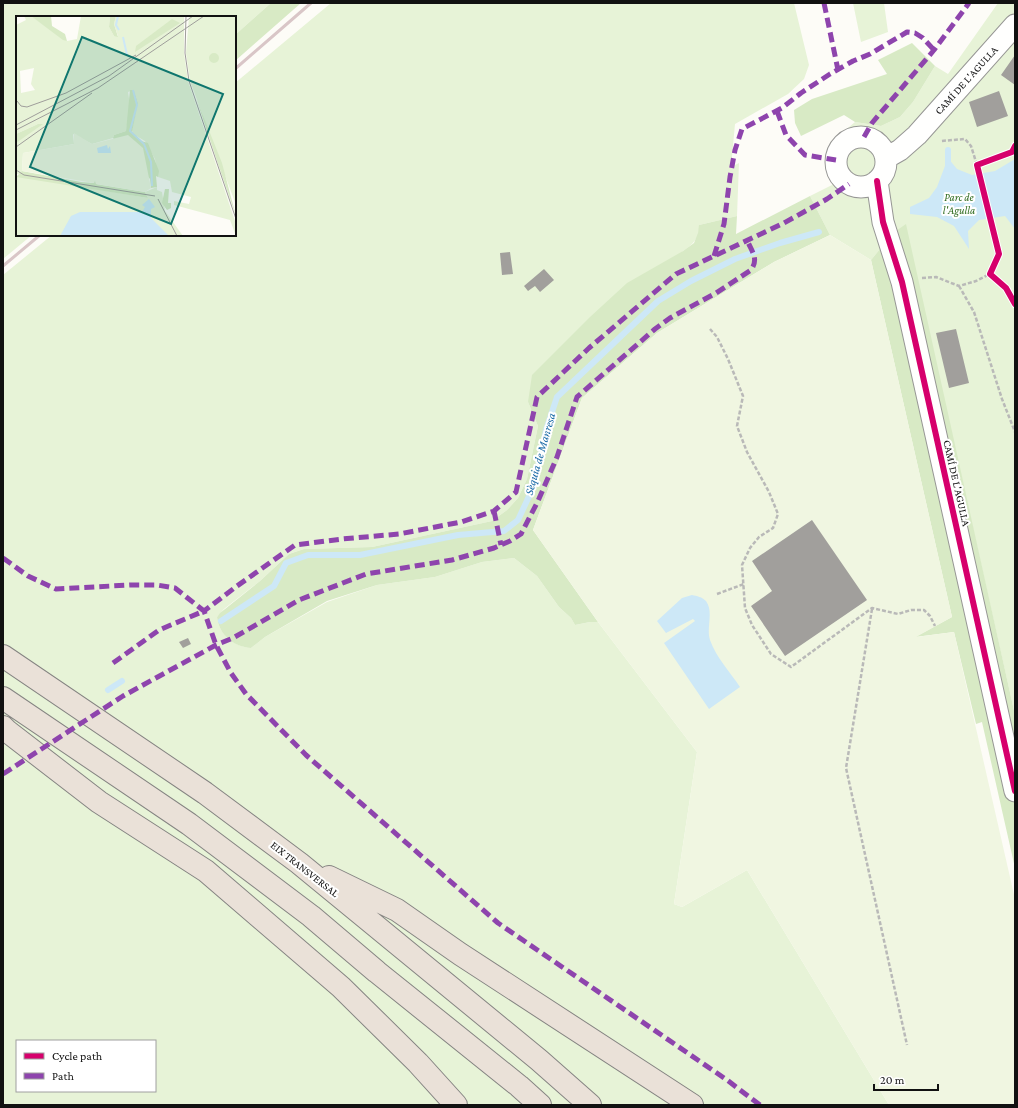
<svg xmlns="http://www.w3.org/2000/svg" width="1018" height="1108" font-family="'Crimson Pro',serif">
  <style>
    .green { fill: #e7f3d7; fill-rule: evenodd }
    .forest { fill: #d8eac5 }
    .pitch { fill: #f0f6e1 }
    .water { fill: #cde8f7 }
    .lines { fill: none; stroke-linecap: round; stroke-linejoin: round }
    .stream { stroke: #cde8f7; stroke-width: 6 }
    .building { fill: #a19f9c }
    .minor-casing { stroke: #979795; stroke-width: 23 }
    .motorway-casing { stroke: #858482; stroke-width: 24 }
    .path { stroke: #b9b9b8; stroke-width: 2.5; stroke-dasharray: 4 2; stroke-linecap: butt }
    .minor { stroke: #fffffe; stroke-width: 21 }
    .motorway { stroke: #eae1d8; stroke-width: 22 }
    .rail { stroke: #d9c6c7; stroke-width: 3 }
    .quiet { stroke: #8e44ad; stroke-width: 5; stroke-dasharray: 10 5; stroke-linecap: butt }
    .cycleway-casing { stroke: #fff; stroke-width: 8 }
    .cycleway { stroke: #d6006c; stroke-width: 6 }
    .labels { text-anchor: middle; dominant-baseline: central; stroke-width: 4; stroke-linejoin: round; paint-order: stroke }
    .street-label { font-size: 11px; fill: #111; stroke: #fff }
    .park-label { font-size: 11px; font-style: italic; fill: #2f6b1f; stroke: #fff }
    .water-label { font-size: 12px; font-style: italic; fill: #1768a6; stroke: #fff }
    .inset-river { fill: none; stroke: #cde8f7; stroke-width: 2 }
    .inset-road { fill: none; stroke: #9f9e9b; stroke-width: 1 }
    .view { fill: #0f766e; fill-opacity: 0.15; stroke: #0f766e; stroke-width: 2 }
    .inset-edge { fill: none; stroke: #111; stroke-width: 2 }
  </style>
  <rect width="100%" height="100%" fill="#fdfcf7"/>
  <path class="green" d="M3,3h268l-36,32v-18h-218v218h15l-29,24z
    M331,3h463l15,62 -5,14 -16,15 -53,30 -4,43 8,-4 -2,53 -38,9c1,13 -6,19 -16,26l-155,151 10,24 -11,53 -9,19 -11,12 -15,11 -120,26 -68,2 -15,5 -29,27 -36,28 -7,8c2,18 18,30 34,31l14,-11 62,-35 50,-17 58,-8 47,-15 32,-4 23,18 22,31 12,11 4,7 15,-3h8l99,130 -23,152 8,3 65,-37 142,235h-886v-830l49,-40h183v-152zM17,1041h138v50h-138z
    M853,3h31l4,29 -27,10z
    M998,3h17v712l-98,-436 -24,-46 -22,27 -41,-25 -20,-39 22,-11 -2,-42 25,-21 26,4 19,-9 13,-15 22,-36 13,8z"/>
  <path class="forest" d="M271,3h30l-66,58v-26z
    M912,43l23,23 -22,36 -13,15 -19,9 -26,-4 -11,-7 -43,21 -6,-13 -1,-13 18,-11 75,-25 -9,-14z
    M810,196l20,39 -56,27 -117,71 -75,65 -49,132 65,92h-8l-15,3 -4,-7 -12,-11 -22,-31 -23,-18 -32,4 -47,15 -58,8 -50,16 -62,36 -14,11c-17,-1 -32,-13 -34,-31l3,-4 40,-32 29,-27 15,-5 68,-2 120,-26 15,-11 11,-12 9,-19 11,-53 -10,-24 4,-27 58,-58 37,-34 56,-32 11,-8 4,-10 1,-8 38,-9 -1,18z
    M906,224l109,491v153l-33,-146 -6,2 -22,-92 -39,5 37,-20 -81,-357 22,-27z"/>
  <path class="pitch" d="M830,235l41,25 81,357 -36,20 38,-5 61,267v206h-126l-142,-235 -65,37 -8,-3 23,-152 -99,-130 -65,-92 49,-132 75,-65 117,-71z"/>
  <path class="water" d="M948,158l9,11 15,6 23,-4 20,-12v70l-10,-13 -26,4 -11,11 1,18 -15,-23 -17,-9 -27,-3v-7l19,-9 8,-11z
    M692,595c5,1 10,2 14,6 8,11 0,27 4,39 6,17 20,32 30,47l-31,22 -45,-66 31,-22 -2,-2 -27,14 -9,-12 25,-23z"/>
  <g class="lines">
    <path class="stream" d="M948,150v15
      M221,621l53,-35 12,-23 22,-8h52l98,-20 46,-4 14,-11 13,-28 10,-37 5,-25 11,-33 101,-96 33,-20 44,-22 45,-16 39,-11
      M108,690l14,-9"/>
  </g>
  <path class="building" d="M1015,55v30l-14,-10z
    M999,91l9,25 -31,11 -8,-25z
    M510,252l3,22 -11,1 -2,-22z
    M544,269l10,11 -14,12 -5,-6 -7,5 -4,-5z
    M956,329l13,54 -20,5 -13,-55z
    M812,520l55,80 -82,56 -34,-50 21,-15 -20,-30z
    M188,638l3,6 -8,4 -4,-6z"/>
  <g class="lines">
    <g class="minor-casing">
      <path id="minor" d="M836 162a25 25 0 1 1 50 0a25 25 0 1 1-50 0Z
        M886,158l14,-8 17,-15 98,-110
        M877,181l6,41 19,60 113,509"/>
    </g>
    <g class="motorway-casing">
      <path id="motorway" d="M3,656l202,137 94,70 240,197 51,45
        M3,698l186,126 122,92 66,56 142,114 21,19
        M3,727l4,4 92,71 107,69 135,116 77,76 38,42
        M329,877l68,33 63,44 232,151"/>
    </g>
    <path class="path" d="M977,165l35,-13 3,-6
      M990,274l16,14 9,16
      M922,278l14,-1 23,9 17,-5 14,-7 9,-20 -22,-89 -6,-19 -6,-7 -24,2
      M959,286l15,26 28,87 13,33
      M710,329l7,8 11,22 15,37 -6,30 10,26 22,40 9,22 -5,14 -14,9 -9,11 -8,17 3,43 7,17 19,29 20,13 81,-59 26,6 13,-4h13l6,6 5,10
      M717,594l27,-10
      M872,609l-26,159 61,277"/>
    <use href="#minor" class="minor"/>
    <use href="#motorway" class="motorway"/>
    <path class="rail" d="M235,69l76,-66
      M3,266l37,-31"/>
    <path class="quiet" d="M824,3l14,67
      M777,111l9,24 19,20 31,5
      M864,137l8,-14 62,-73 35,-47
      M714,256l10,-32 6,-47 5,-27 7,-21 40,-21 19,-15 29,-19 23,-13 17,-7 37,-22 8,1 8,5 11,12
      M494,511l7,34
      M3,558l25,18 28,13 74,-4h27l18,3 29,23
      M113,663l46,-33 45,-19
      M3,774l120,-78 93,-51 17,-7 66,-38 67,-26 86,-14 42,-12 16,-7 11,-7 17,-33 19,-44 20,-60 78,-68 15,-11 46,-25 35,-23c8,-11 1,-18 -4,-30
      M760,1105l-33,-25 -229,-157 -192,-168 -60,-61 -15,-21 -15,-28 -12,-34 33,-25 58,-41 47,-6 57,-5 62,-12 33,-11 22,-19 21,-95 52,-49 87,-74 108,-51 43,-24 22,-15"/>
    <g class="cycleway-casing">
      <path id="cycleway" d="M1015,146l-3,6 -35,13 22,89 -9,20 16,14 9,16
        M877,181l6,41 19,60 113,509"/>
    </g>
    <use href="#cycleway" class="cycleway"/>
  </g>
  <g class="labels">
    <g class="street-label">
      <text transform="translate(966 80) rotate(-48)">CAMÍ DE L'AGULLA</text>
      <text transform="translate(957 483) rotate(77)">CAMÍ DE L'AGULLA</text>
      <text transform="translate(305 869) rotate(38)">EIX TRANSVERSAL</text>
    </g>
    <g class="park-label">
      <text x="959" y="197">Parc de<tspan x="959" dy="13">l'Agulla</tspan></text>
    </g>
    <g class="water-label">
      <text transform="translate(540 454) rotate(-74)">Sèquia de Manresa</text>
    </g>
  </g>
  <g transform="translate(16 16)">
    <rect width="220" height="220" fill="#fdfcf7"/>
    <path d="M8,0h7l36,25 10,-2 4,-23h29l-1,11 5,9h4l-4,-12 2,-8h68v37l4,28 48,143v12l-6,-16 -56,-15v-4l15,3 2,-7 -19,-5 -2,-11 -12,-4 -3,-18 -10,-18 -12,-7 -1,-4 6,-27 -4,-13 -6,2 2,13 -4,26 -12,4 -1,3 -21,6 -19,-10 1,10 -51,9 -1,18 -2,3h-4v-31l22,-19 -22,10v-109l10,-5zM18,52l-3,16 4,6 -14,3 -1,-22zM173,0h47v189l-46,-124 -4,-28zM1,160l131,22 -3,-6 12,-5v3l5,2 3,19 18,25h-167z" fill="#e7f3d7" fill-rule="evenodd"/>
    <path d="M15,0h20l1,10 13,8 2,7 -4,-1zM94,0h6l-2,8 4,13 -4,-1 -5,-9zM156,3l8,4 -45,29 1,-6zM193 42a5 5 0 1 1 10 0a5 5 0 1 1-10 0ZM114,74h4l4,13 -6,29 9,9 7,2 11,28 -1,6 -2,-1 1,11 -6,1 -1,-9 -37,-41 1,-3 12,-4zM180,82l26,65 14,53 -17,-49zM22,108h5l-27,19v-9zM6,155l59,11 13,1 1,-5 1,6 49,8 3,6 -132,-21zM149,173h4l-1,14h3v5l-4,2 -5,-7z" fill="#d8eac5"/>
    <path d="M58,117l18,11 36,-9 15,13 8,40 -6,4 -49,-8 -1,-5 -1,4 -72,-12 1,-18 51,-9z" fill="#f0f6e1"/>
    <path d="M91,129l1,4 2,-3 1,7h-13l-1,-5zM133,183l6,8 -4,2v9l18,18h-109l11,-20 9,-4h62l3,-5 -3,-2z" fill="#cde8f7"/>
    <path class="inset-river" d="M102,0l-2,9 3,5M107,21l4,18M117,74l4,15 -7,26 14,13 7,18 1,24"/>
    <path class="inset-road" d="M170,0l-1,37 4,28 47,138M1,85l4,5 6,1 39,-14 70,-38M0,109l93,-49 84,-60M0,114l82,-42 106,-72M0,131l76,-54M0,154l8,5 131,21M142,183l19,37"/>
    <path class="view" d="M66,21l141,57 -52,130 -141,-57z"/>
    <rect width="220" height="220" class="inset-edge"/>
  </g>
  <rect width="1018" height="1108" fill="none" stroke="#111111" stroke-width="8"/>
  <rect x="16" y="1040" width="140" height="52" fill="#ffffff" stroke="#a0a0a0"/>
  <rect x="24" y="1053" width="20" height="6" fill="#d6006c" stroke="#a0a0a0"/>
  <text x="52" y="1060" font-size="12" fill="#111111">Cycle path</text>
  <rect x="24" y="1073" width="20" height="6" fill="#8e44ad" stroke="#a0a0a0"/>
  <text x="52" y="1080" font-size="12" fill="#111111">Path</text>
  <path d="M874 1084v6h64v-6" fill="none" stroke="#111111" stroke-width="2"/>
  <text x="880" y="1084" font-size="12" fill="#111111" stroke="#ffffff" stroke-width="3" paint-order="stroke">20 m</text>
</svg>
